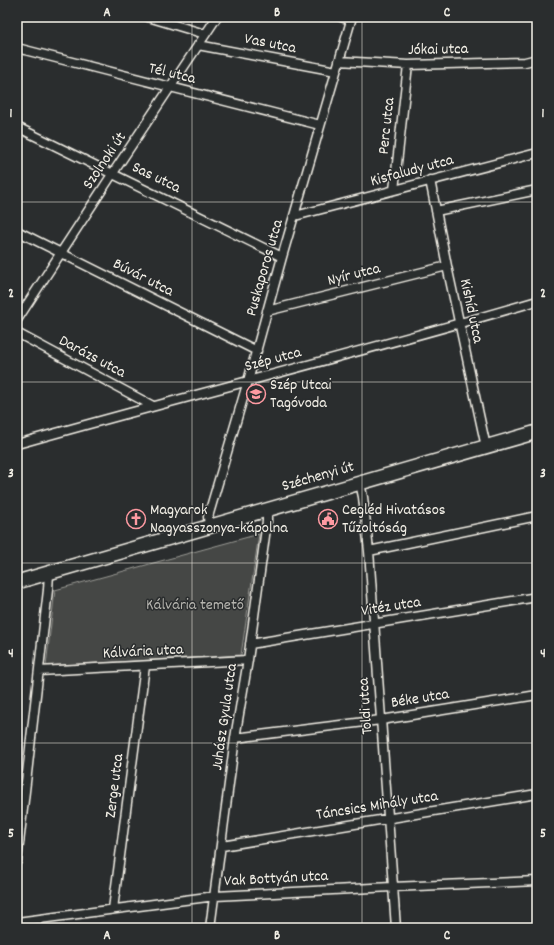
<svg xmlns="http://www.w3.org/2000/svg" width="554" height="945" font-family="Dekko,sans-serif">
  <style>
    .green { fill: #444645; stroke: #9c9c96 }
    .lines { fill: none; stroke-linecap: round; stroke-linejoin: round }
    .minor-casing { stroke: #f4f1e8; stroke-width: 11 }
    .primary-casing { stroke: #f4f1e8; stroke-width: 16 }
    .minor { stroke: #2a2d2e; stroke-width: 8 }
    .primary { stroke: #2a2d2e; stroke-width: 13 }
    .grid { fill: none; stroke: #f4f1e8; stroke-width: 1; stroke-opacity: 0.55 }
    .labels { text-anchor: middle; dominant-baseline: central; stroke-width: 3; stroke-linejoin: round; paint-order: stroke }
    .street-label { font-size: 16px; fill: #f4f1e8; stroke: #2a2d2e }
    .poi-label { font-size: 16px; fill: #f4f1e8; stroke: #2a2d2e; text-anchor: start }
    .park-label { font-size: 16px; fill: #b6b5af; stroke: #2a2d2e }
    .neatline { fill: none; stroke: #f4f1e8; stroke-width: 1.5 }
    .grid-label { font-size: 13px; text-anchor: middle; font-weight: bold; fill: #f4f1e8 }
  </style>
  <rect width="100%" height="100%" fill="#2a2d2e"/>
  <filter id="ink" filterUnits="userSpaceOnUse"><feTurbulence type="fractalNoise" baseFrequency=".025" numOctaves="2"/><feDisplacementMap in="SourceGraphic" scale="8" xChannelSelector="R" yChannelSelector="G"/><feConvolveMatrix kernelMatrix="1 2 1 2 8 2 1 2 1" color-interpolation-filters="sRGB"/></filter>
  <g filter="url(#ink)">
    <path class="green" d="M259,534l-18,121 -195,11 9,-76z"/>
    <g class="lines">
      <g class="minor-casing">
        <path id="minor" d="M148,17l57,17
          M341,17l10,3
          M198,45l138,26
          M17,48l303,77
          M339,61l69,4 117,-3 12,-3
          M17,127l265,130
          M430,180l17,86 39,181
          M394,190l14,-125
          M436,211l101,-21
          M295,216l242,-63
          M17,231l240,120
          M267,311l180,-45
          M17,320l96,-147 104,-156
          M17,333l136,73
          M17,444c173,-49 347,-92 520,-143
          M360,483l3,14 6,54 27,377
          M209,526l-1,-9 40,-136 34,-124 70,-240
          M369,551l168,-35
          M250,644l287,-47
          M39,671l209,-11
          M235,738l146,-18 156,-25
          M222,846l315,-52
          M17,861l31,-271 1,-17
          M113,909l32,-243
          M17,922l198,-26 177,-9 145,-6
          M210,928l25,-190 13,-78 19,-139v-12"/>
      </g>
      <g class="primary-casing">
        <path id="primary" d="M17,582l520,-150"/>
      </g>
      <use href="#minor" class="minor"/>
      <use href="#primary" class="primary"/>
    </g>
  </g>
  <path class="grid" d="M192,17v911M362,17v911M17,202h520M17,382h520M17,563h520M17,743h520"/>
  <defs>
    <g id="school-ring" transform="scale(1)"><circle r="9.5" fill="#2a2d2e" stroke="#ff9aa2" stroke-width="1.5"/><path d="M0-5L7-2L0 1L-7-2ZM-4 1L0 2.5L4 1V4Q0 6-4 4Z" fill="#ff9aa2"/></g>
    <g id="church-ring" transform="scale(1)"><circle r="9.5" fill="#2a2d2e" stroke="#ff9aa2" stroke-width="1.5"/><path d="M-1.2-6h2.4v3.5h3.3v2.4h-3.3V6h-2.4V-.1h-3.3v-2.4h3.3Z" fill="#ff9aa2"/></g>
    <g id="civic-ring" transform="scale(1)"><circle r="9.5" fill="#2a2d2e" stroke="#ff9aa2" stroke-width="1.5"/><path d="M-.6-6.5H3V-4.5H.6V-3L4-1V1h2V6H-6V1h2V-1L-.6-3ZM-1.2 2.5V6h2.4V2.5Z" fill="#ff9aa2"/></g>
  </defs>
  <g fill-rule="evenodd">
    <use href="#school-ring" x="256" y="394"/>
    <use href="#church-ring" x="136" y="519"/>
    <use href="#civic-ring" x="328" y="519"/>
  </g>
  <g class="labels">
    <g class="street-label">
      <text transform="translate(270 44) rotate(11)">Vas utca</text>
      <text transform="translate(438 50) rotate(-1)">Jókai utca</text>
      <text transform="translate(172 74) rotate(14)">Tél utca</text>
      <text transform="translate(387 126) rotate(-84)">Perc utca</text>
      <text transform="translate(105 161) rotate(-56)">Szolnoki út</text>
      <text transform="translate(412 171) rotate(-15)">Kisfaludy utca</text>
      <text transform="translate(156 178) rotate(26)">Sas utca</text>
      <text transform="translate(265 268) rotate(-74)">Puskaporos utca</text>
      <text transform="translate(354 275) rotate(-14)">Nyír utca</text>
      <text transform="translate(143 278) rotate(27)">Búvár utca</text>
      <text transform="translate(471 311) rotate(78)">Kishíd utca</text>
      <text transform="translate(92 357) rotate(28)">Darázs utca</text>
      <text transform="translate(273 360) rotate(-15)">Szép utca</text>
      <text transform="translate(318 477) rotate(-16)">Széchenyi út</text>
      <text transform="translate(391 607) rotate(-9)">Vitéz utca</text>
      <text transform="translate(143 652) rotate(-3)">Kálvária utca</text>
      <text transform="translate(420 699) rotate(-9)">Béke utca</text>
      <text transform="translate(366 706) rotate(-94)">Toldi utca</text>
      <text transform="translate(225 717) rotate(-82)">Juhász Gyula utca</text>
      <text transform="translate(115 786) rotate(-83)">Zerge utca</text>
      <text transform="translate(377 806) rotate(-9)">Táncsics Mihály utca</text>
      <text transform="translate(276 879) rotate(-3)">Vak Bottyán utca</text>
    </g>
    <g class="poi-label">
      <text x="270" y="385">Szép Utcai<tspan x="270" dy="18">Tagóvoda</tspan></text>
      <text x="150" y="510">Magyarok<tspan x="150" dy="18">Nagyasszonya-kápolna</tspan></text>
      <text x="342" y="510">Cegléd Hivatásos<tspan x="342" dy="18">Tűzoltóság</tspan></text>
    </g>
    <g class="park-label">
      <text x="195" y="605">Kálvária temető</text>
    </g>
  </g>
  <rect width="554" height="945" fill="none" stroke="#2a2d2e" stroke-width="44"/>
  <rect x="22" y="22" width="510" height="901" class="neatline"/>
  <g class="grid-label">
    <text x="107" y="16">A</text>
    <text x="277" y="16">B</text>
    <text x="447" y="16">C</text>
    <text x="11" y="117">1</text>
    <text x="543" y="117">1</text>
    <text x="11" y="297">2</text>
    <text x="543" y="297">2</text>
    <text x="11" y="477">3</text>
    <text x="543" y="477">3</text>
    <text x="11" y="657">4</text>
    <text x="543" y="657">4</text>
    <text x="11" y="837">5</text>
    <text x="543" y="837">5</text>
    <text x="107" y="939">A</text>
    <text x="277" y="939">B</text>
    <text x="447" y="939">C</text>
  </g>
</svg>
